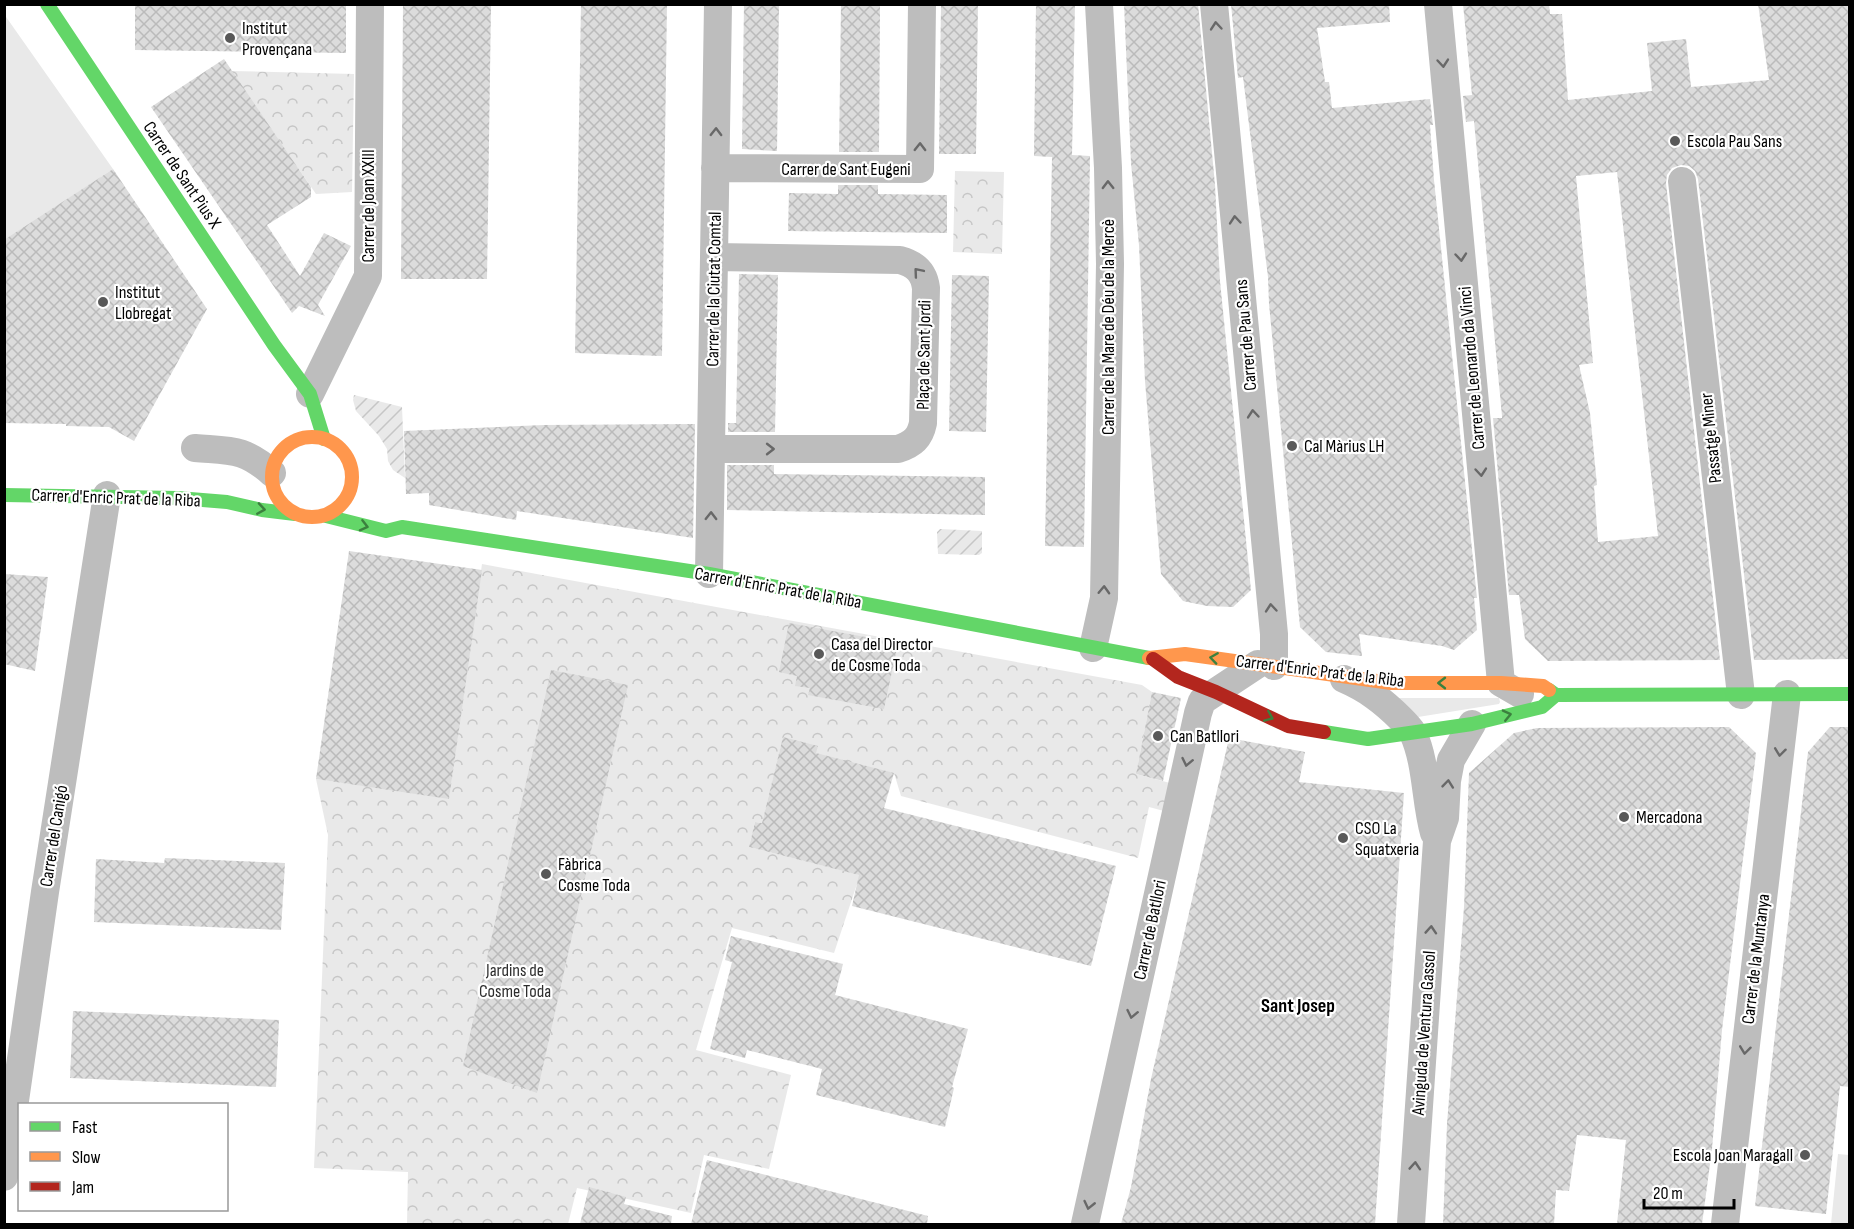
<svg xmlns="http://www.w3.org/2000/svg" width="1854" height="1229" font-family="'Sofia Sans Condensed',sans-serif">
  <style>
    .grass { fill: #e9e9e9 }
    .forest { fill: url(#forest-crowns) }
    .garden { fill: url(#garden-furrows) }
    .building { fill: url(#building-cross-hatch); fill-rule: evenodd }
    .lines { fill: none; stroke-linecap: round; stroke-linejoin: round }
    .street { stroke: #bdbdbd; stroke-width: 28 }
    .fast { stroke: #63d668; stroke-width: 14 }
    .slow { stroke: #ff974d; stroke-width: 14 }
    .jam { stroke: #b3261e; stroke-width: 14 }
    .oneway { stroke: #686868 }
    .oneway2 { stroke: #3b803e }
    .poi-dot { fill: #595959; stroke: #fff; stroke-width: 2 }
    .labels { text-anchor: middle; dominant-baseline: central; stroke-width: 4.5; stroke-linejoin: round; paint-order: stroke }
    .poi-label { font-size: 18px; fill: #000; stroke: #fff; text-anchor: start }
    .street-label { font-size: 18px; fill: #000; stroke: #fff }
    .park-label { font-size: 18px; fill: #2e2e2e; stroke: #fff }
    .neighbourhood-label { font-size: 20px; font-weight: bold; fill: #000; stroke: #fff }
  </style>
  <defs>
    <pattern id="forest-crowns" width="20" height="18" patternUnits="userSpaceOnUse" patternTransform="scale(1.5)"><rect width="20" height="18" fill="#e9e9e9"/><path d="M2 6a3 3 0 1 1 6 0M12 15a3 3 0 1 1 6 0" fill="none" stroke="#c6c6c6"/></pattern>
    <pattern id="garden-furrows" width="10" height="10" patternUnits="userSpaceOnUse" patternTransform="scale(1.5)"><rect width="10" height="10" fill="#e9e9e9"/><path d="M-1 1l2-2M0 10L10 0M9 11l2-2" fill="none" stroke="#c6c6c6"/></pattern>
    <pattern id="building-cross-hatch" width="8" height="8" patternUnits="userSpaceOnUse" patternTransform="scale(1.5)"><rect width="8" height="8" fill="#dcdcdc"/><path d="M0 0l8 8M0 8l8-8" fill="none" stroke="#bbb"/></pattern>
  </defs>
  <rect width="100%" height="100%" fill="#fff"/>
  <path class="grass" d="M4,14l109,155 -62,41 -47,83z
    M1397,698h102l1,4 -1,2 -81,13z
    M1838,1154l11,1v69h-18z"/>
  <path class="forest" d="M231,71l123,3 -2,118 -36,2z
    M955,171l49,1 -2,82 -49,-2z
    M482,564l660,121 10,7 -16,82 34,9 -6,28 -15,-4 -11,51 -237,-62 -7,-23 -44,-4 -67,-31 -21,85 -7,-1 -6,25 111,28 -26,78 -102,-25 -36,122 95,25 -22,94 -65,-14 -13,58 -114,-25 -9,36h-161l1,-52 -94,-4 14,-333 -12,-56 133,19z"/>
  <path class="garden" d="M354,395l48,12 3,71 -12,-8 -5,-9 -1,-12 -8,-13 -23,-25 -3,-11z
    M940,529l42,2v22l-3,2 -41,-1 -1,-22z"/>
  <path class="building" d="M135,4h211v49l-211,-3z
    M403,4h88l-4,275h-86z
    M581,4h86l-5,352 -87,-3z
    M744,4h35l-2,147 -35,-2z
    M841,4h39l-1,148h-40z
    M941,4h37l-2,150h-37z
    M1036,4h39l-3,151 18,1 -6,391 -39,-1 7,-389 -18,-1z
    M1124,4h74l17,181 5,96 31,309 -18,17 -26,-1 -24,-5 -22,-27 -16,-193 -6,-136 -8,-82z
    M1231,4h158l1,18 -73,6 8,54h4l3,26 98,-9 3,26h-3l4,55 43,418h-3l3,32 -23,20 -12,-4 -83,-12 3,22 -36,-4 -26,-25 -31,-323 -1,-27 -25,-200 -5,1z
    M1463,4h86l1,10h12l6,86 84,-9 -5,-48 39,-4 5,48 78,-7 -11,-76h92v655l-96,1 -56,-481 -3,-8 -6,-5 -8,-1 -9,3 -5,7 -1,8 54,477 -172,1 -23,-22 -6,-44h-10l-16,-177h9v-2l-28,-295 -8,1 -3,-26 9,-1zM1617,172l41,364 -60,6 -4,-56 3,-1 -7,-72 -11,-48 14,-2 -17,-187z
    M224,59l87,128v10l-44,28 33,51 24,-43 27,13 -33,59 7,11 -26,-10 -7,7 -141,-206z
    M113,169l94,140 -73,132 -25,-14 -43,-1v-2l-62,-1v-183z
    M838,185h40v9l69,1v38l-159,-2 1,-38 49,1z
    M739,274l39,1 -3,157h-47v-9h8z
    M952,275l37,1 -3,156 -37,-1z
    M695,424l-2,114 -176,-27 -1,9 -87,-15v-12l-23,1 -2,-63 140,-6z
    M727,465h47v9l211,3v38l-258,-5z
    M349,551l133,19 -33,229 -133,-20z
    M4,574l44,3 -13,94 -31,-7z
    M789,623l109,20 -14,66 -76,-14 2,-7 -15,-2 2,-10 -18,-4z
    M551,670l77,15 -91,408 -74,-27z
    M1152,692l29,6 -18,83 -27,-7z
    M1729,727l27,26 -34,277 -10,119 -10,75h-85l9,-84 -49,-5 -8,56 -13,-1 -2,34h-111l4,-100 17,-217 5,-134 45,-40 23,-5z
    M1830,727h20v360l-10,-1 -14,128 -71,-8 53,-454z
    M783,737l35,9 -2,7 78,20 -10,35 232,58 -25,100 -239,-60 7,-31 -110,-28 6,-25 7,1z
    M1229,738l76,14 -6,30 105,11 -29,431h-254l10,-37 20,-108z
    M165,858l120,5 -4,67 -187,-8 2,-63 68,4z
    M731,936l112,28 -8,31 133,34 -16,58 2,1 -9,39 -129,-32 6,-26 -75,-19 -2,8 -35,-9 22,-87 -7,-2z
    M73,1011l206,9 -3,67 -206,-9z
    M707,1160l221,56 -1,8h-236z
    M589,1187l37,10 -2,7 48,12 -1,8h-91z"/>
  <g class="lines">
    <path class="street" d="M1214,4l60,630v32
      M1438,4l63,679 19,11
      M715,168l205,1 2,-165
      M1682,181l59,514
      M310,394l58,-118 2,-272
      M195,448c36,3 49,0 77,25
      M712,449h186c15,-5 22,-11 25,-26l3,-135c-2,-16 -11,-24 -26,-28l-186,-3
      M709,574l9,-570
      M1093,648l11,-50 6,-334 -2,-96 -9,-164
      M1344,679c23,10 39,22 57,40 4,4 9,9 12,14 14,31 12,68 21,100
      M4,1177l41,-285 62,-397
      M1085,1224l113,-511 4,-12 56,-37
      M1411,1224l26,-383 8,-23 2,-37 4,-21 21,-36
      M1725,1224l62,-530"/>
    <path class="fast" d="M47,4l227,341 36,49 14,45
      M4,495l174,3 49,4 35,8 33,4
      M326,516l60,15 16,-4 307,47 440,84
      M1549,690l7,5 294,-1
      M1324,732l44,7 104,-15 70,-17 14,-12"/>
    <path class="slow" d="M272 477a40 40 0 1 1 80 0a40 40 0 1 1-80 0Z
      M1149,658l36,-4 206,29h110l42,3 6,4"/>
    <path class="jam" d="M1153,659l25,18 38,15 72,34 36,6"/>
  </g>
  <defs><path id="oneway-chevron" d="M-2-3.5L2.5 0L-2 3.5" fill="none" stroke-width="1.6" stroke-linecap="round" stroke-linejoin="round" transform="scale(1.5)"/></defs>
  <g class="oneway">
    <use href="#oneway-chevron" transform="translate(1216 26) rotate(-95)"/>
    <use href="#oneway-chevron" transform="translate(1443 63) rotate(85)"/>
    <use href="#oneway-chevron" transform="translate(716 132) rotate(-89)"/>
    <use href="#oneway-chevron" transform="translate(920 147) rotate(-89)"/>
    <use href="#oneway-chevron" transform="translate(1108 185) rotate(-91)"/>
    <use href="#oneway-chevron" transform="translate(1235 220) rotate(-95)"/>
    <use href="#oneway-chevron" transform="translate(1461 257) rotate(85)"/>
    <use href="#oneway-chevron" transform="translate(918 272) rotate(-130)"/>
    <use href="#oneway-chevron" transform="translate(1253 414) rotate(-95)"/>
    <use href="#oneway-chevron" transform="translate(770 449)"/>
    <use href="#oneway-chevron" transform="translate(1481 472) rotate(85)"/>
    <use href="#oneway-chevron" transform="translate(711 516) rotate(-89)"/>
    <use href="#oneway-chevron" transform="translate(1104 590) rotate(-88)"/>
    <use href="#oneway-chevron" transform="translate(1271 608) rotate(-95)"/>
    <use href="#oneway-chevron" transform="translate(1780 752) rotate(97)"/>
    <use href="#oneway-chevron" transform="translate(1187 762) rotate(102)"/>
    <use href="#oneway-chevron" transform="translate(1448 784) rotate(-84)"/>
    <use href="#oneway-chevron" transform="translate(1431 930) rotate(-86)"/>
    <use href="#oneway-chevron" transform="translate(1132 1014) rotate(102)"/>
    <use href="#oneway-chevron" transform="translate(1745 1050) rotate(97)"/>
    <use href="#oneway-chevron" transform="translate(1415 1166) rotate(-86)"/>
    <use href="#oneway-chevron" transform="translate(1089 1205) rotate(103)"/>
  </g>
  <g class="oneway2">
    <use href="#oneway-chevron" transform="translate(261 509) rotate(9)"/>
    <use href="#oneway-chevron" transform="translate(364 526) rotate(14)"/>
    <use href="#oneway-chevron" transform="translate(1214 658) rotate(-172)"/>
    <use href="#oneway-chevron" transform="translate(1442 683) rotate(-180)"/>
    <use href="#oneway-chevron" transform="translate(1507 715) rotate(-13)"/>
    <use href="#oneway-chevron" transform="translate(1269 717) rotate(23)"/>
  </g>
  <g class="poi-dot">
    <circle cx="230" cy="38" r="6"/>
    <circle cx="1675" cy="141" r="6"/>
    <circle cx="103" cy="302" r="6"/>
    <circle cx="1292" cy="446" r="6"/>
    <circle cx="819" cy="654" r="6"/>
    <circle cx="1158" cy="736" r="6"/>
    <circle cx="1624" cy="817" r="6"/>
    <circle cx="1343" cy="838" r="6"/>
    <circle cx="546" cy="874" r="6"/>
    <circle cx="1805" cy="1155" r="6"/>
  </g>
  <g class="labels">
    <g class="poi-label">
      <text x="242" y="28">Institut<tspan x="242" dy="21">Provençana</tspan></text>
      <text x="1687" y="141">Escola Pau Sans</text>
      <text x="115" y="292">Institut<tspan x="115" dy="21">Llobregat</tspan></text>
      <text x="1304" y="446">Cal Màrius LH</text>
      <text x="831" y="644">Casa del Director<tspan x="831" dy="21">de Cosme Toda</tspan></text>
      <text x="1170" y="736">Can Batllori</text>
      <text x="1636" y="817">Mercadona</text>
      <text x="1355" y="828">CSO La<tspan x="1355" dy="21">Squatxeria</tspan></text>
      <text x="558" y="864">Fàbrica<tspan x="558" dy="21">Cosme Toda</tspan></text>
      <text x="1793" y="1155" text-anchor="end">Escola Joan Maragall</text>
    </g>
    <g class="street-label">
      <text x="846" y="169">Carrer de Sant Eugeni</text>
      <text transform="translate(182 175) rotate(56)">Carrer de Sant Pius X</text>
      <text transform="translate(368 206) rotate(-90)">Carrer de Joan XXIII</text>
      <text transform="translate(714 289) rotate(-89)">Carrer de la Ciutat Comtal</text>
      <text transform="translate(1108 327) rotate(-90)">Carrer de la Mare de Déu de la Mercè</text>
      <text transform="translate(1246 335) rotate(-95)">Carrer de Pau Sans</text>
      <text transform="translate(924 355) rotate(-89)">Plaça de Sant Jordi</text>
      <text transform="translate(1472 368) rotate(-95)">Carrer de Leonardo da Vinci</text>
      <text transform="translate(1711 438) rotate(-96)">Passatge Miner</text>
      <text transform="translate(116 498) rotate(2)">Carrer d'Enric Prat de la Riba</text>
      <text transform="translate(778 588) rotate(10)">Carrer d'Enric Prat de la Riba</text>
      <text transform="translate(1320 671) rotate(7)">Carrer d'Enric Prat de la Riba</text>
      <text transform="translate(54 836) rotate(-81)">Carrer del Canigó</text>
      <text transform="translate(1150 930) rotate(-78)">Carrer de Batllori</text>
      <text transform="translate(1756 959) rotate(-83)">Carrer de la Muntanya</text>
      <text transform="translate(1424 1033) rotate(-86)">Avinguda de Ventura Gassol</text>
    </g>
    <g class="park-label">
      <text x="515" y="970">Jardins de<tspan x="515" dy="21">Cosme Toda</tspan></text>
    </g>
    <g class="neighbourhood-label">
      <text x="1298" y="1006">Sant Josep</text>
    </g>
  </g>
  <rect width="1854" height="1229" fill="none" stroke="#000000" stroke-width="12"/>
  <rect x="18" y="1103" width="210" height="108" fill="#ffffff" stroke="#999999" stroke-width="1.5"/>
  <rect x="30" y="1122" width="30" height="9" fill="#63d668" stroke="#999999" stroke-width="1.5"/>
  <text x="72" y="1133" font-size="18" fill="#000000">Fast</text>
  <rect x="30" y="1152" width="30" height="9" fill="#ff974d" stroke="#999999" stroke-width="1.5"/>
  <text x="72" y="1163" font-size="18" fill="#000000">Slow</text>
  <rect x="30" y="1182" width="30" height="9" fill="#b3261e" stroke="#999999" stroke-width="1.5"/>
  <text x="72" y="1193" font-size="18" fill="#000000">Jam</text>
  <path d="M1644 1199v9h90v-9" fill="none" stroke="#000000" stroke-width="3"/>
  <text x="1653" y="1199" font-size="18" fill="#000000" stroke="#ffffff" stroke-width="4.5" paint-order="stroke">20 m</text>
</svg>
